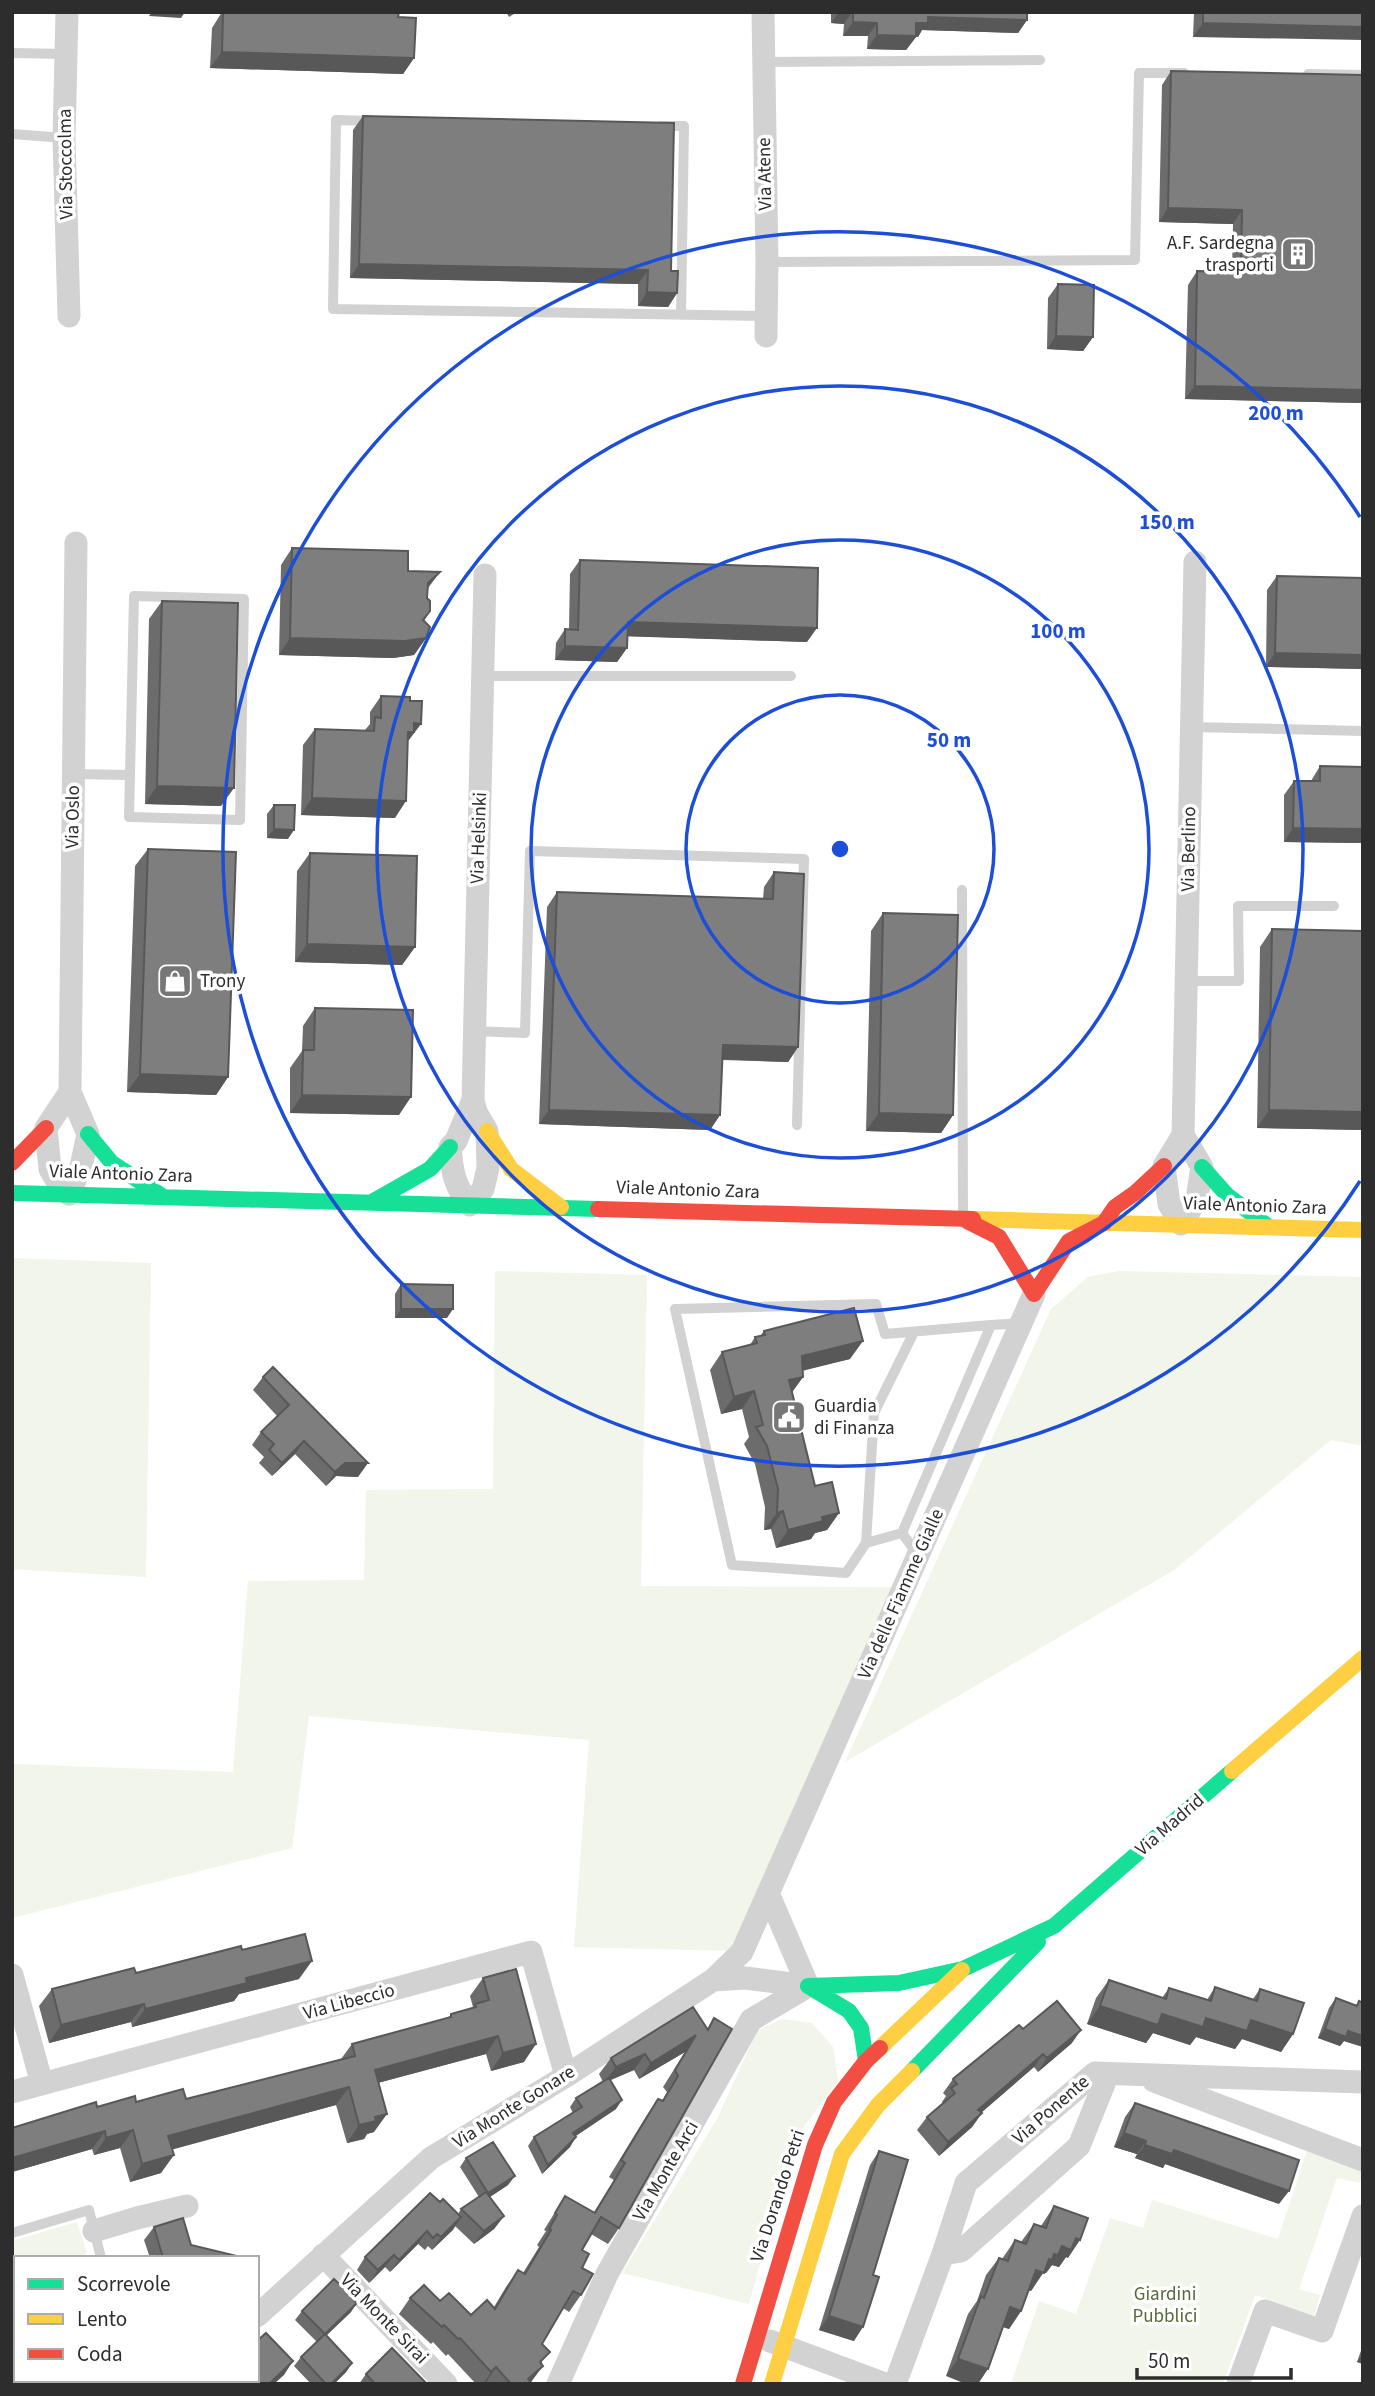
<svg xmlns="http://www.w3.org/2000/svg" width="1375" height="2396" font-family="'Source Sans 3',sans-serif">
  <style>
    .green { fill: #f1f5ea }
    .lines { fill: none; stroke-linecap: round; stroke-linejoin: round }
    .lane { stroke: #d2d2d2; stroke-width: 10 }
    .street { stroke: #d2d2d2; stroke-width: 23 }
    .fast { stroke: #16e098; stroke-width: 16 }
    .slow { stroke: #ffcf43; stroke-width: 16 }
    .jam { stroke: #f24e42; stroke-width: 16 }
    .wall { fill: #6c6c6c }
    .shaded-wall { fill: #585858 }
    .building { fill: #7e7e7e; stroke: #585858; stroke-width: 2 }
    .ring { fill: none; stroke: #1d4ed8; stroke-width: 3.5 }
    .labels { text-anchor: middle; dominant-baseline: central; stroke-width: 7; stroke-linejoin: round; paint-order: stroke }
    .street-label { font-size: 19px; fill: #2d2d2d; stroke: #fff }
    .poi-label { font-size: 19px; fill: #2d2d2d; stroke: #fff; text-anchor: start }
    .park-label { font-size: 19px; fill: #556b37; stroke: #fff }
    .centre { fill: #1d4ed8; stroke: #fff; stroke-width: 3.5 }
    .ring-label { font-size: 21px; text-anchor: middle; font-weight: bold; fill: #1d4ed8; stroke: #fff; stroke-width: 7; stroke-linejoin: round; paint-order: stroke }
  </style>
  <rect width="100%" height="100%" fill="#fff"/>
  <path class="green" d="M12,1258l139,5 -5,314 -134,-8z
    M495,1271l152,4 -6,311 251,1 -158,364 -160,-4 15,-207 -280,-24 -17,132 -280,70v-154l221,8 15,-191 116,-1 2,-90 127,-1z
    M1118,1271l245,6v169l-32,-6 -157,130 -329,192 206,-453 37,-32z
    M782,2019l30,4 21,24 5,34 -45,60 -44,163 -127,-31 95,-154 40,-88z
    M1307,2150l56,16 -3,17 -23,-5 -38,111 21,6 -6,21 -59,-21 -32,89h-212l28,-83 37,13 34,-96 33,10 9,-28 126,39z
    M77,2222l10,31 -13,5h-58v115l-4,1v-133z"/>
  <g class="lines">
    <path class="lane" d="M12,53l54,1
      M762,62l278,-2
      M1308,74l55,1
      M372,121l-36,-1 -3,189 433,7
      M661,126h23l-3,189
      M12,134l52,4
      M767,262l368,-2 4,-187h45
      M484,676h307
      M1192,727l171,4
      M74,774l56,1 -1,42 111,3 4,-221 -110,-3 -4,179
      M962,890l1,326
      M1186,981h53l-1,-75h96
      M474,1031l51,2 5,-182 274,8 -7,266
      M914,1332l-40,81 -8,130 -20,30 -114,-8 -57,-256 201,-5 9,30 106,-9
      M866,1543l36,-10
      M918,1555l-16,-22 89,-208 30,-2
      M12,2233l77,-23 12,48
      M134,2380l1,4"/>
    <path class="street" d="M67,12l-3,126 5,178
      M763,12l4,250 -1,74
      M70,1092l-24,36 4,41 8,14 11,11 12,-27 7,-33 -18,-42 6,-549
      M473,1100l-17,41 -6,6c2,24 4,39 20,58l13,-16 5,-21 -1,-37 -11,-19 -3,-12 12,-525
      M1183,1135l19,32 -5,32 -16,25 -12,-20 -5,-38 19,-31 12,-573
      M768,1893l40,93
      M12,1975l30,109
      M713,1980l29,-28 292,-658
      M1154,2081l209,79
      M12,2092l519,-140 35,124
      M94,2231l43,-13 50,-12
      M943,2254l18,-3 118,-105 29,-72
      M323,2255l123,129
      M257,2316l174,-158 135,-82 147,-96 32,-2 63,8
      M770,2341l115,43
      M183,2384l4,-4
      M558,2384l49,-110 144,-254 57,-34
      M895,2384l48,-130 23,-71 129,-110 268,9
      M1238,2384l27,-73 57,20 41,-115"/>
    <path class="fast" d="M88,1134l24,29 50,33
      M1202,1167l25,28 42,32
      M12,1193l586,16
      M372,1202l58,-33 20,-22
      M808,1986l91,-3 64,-14 91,-43 178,-155
      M808,1986l41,25 12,17 5,33
      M912,2071l126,-129"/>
    <path class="slow" d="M487,1131l24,38 50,38
      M973,1219l390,11
      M1232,1771l131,-113
      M880,2048l82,-78
      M772,2384l70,-230 36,-49 34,-34"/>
    <path class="jam" d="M12,1163l34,-35
      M598,1209l375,10
      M967,1221l32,16 35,57 35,-53 35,-18 11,-16 20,-14 29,-27
      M743,2384l72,-239 19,-43 32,-41 14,-13"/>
  </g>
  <path class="wall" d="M222,12l176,5 16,41 -11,16 -193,-6 2,-40z
    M506,12h11l-8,5z
    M831,12h196v8l-9,13 -96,-3 -4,7h-2l-10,13 -39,-1 1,-13h-25l1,-12 -13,-1z
    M1194,12h169l-170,25z
    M1171,71l192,332 -178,-4 3,-114 9,-14 35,1 1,-48 -74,-2 3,-137z
    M363,116l308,155 6,22 -9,14 -30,-1v-22l-288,-6 3,-148z
    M1058,284l35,53 -10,14 -36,-2 1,-51z
    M292,548l116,23 19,18v9l3,13 -6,10 2,17 -12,17 -21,3 -114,-3 2,-90z
    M580,560l227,82 -180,-6v12l-10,14 -62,-2 1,-17 9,-14h4l1,-55z
    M1277,576l86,2v91l-97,-2 1,-77z
    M162,601l59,205 -76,-2 4,-185z
    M381,696l28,44h-1l-13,78 -94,-3 2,-70 12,-16 50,1 5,-6v-12z
    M1320,766l43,1v76l-79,-1v-47l10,-14h17z
    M274,805l14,34 -21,-1v-24z
    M148,849l80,228 -12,18 -89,-3 8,-226z
    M310,853l105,94 -13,18 -107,-3 2,-91z
    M774,872l24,175 -10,15 -66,-2 -2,55 -10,15 -171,-6 8,-217 10,-15 206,7 1,-12z
    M883,913l70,202 -12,18 -75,-2 5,-200z
    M1272,929l91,201 -106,-2 3,-181z
    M315,1008l84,107 -109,-2v-45l12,-17 1,-25z
    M401,1284l46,34h-52v-24z
    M764,1331l86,28 -48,11 1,7 -11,15 23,94 24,27 -12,17 -12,3 -4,6 -35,9 -5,-19 -7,1 1,-23 -10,-43 -11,-20 5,-7 -7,-28 -21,5 -11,-44 12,-18 28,-7 5,-8 5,-1z
    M263,1377l95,100 -22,-1 -10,10 -31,-32 -23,22 -13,-13 5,-6 -12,-12 9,-13 16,-16 -24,-26z
    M242,1950l57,29 -60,15 -5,7 -102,26 -1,-5 -82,21 -10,-37 13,-17 84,-16z
    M483,1978l41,84 -33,9 -5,-17 -108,29 -4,49 -7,2 -3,5 -17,4 -11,-38 -164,44 -11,24 -31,9 -10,-34 -26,7 -2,-6 -80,23v-44l85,-21 39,-5 50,-3 155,-40 11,-15 96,-26 3,-4 21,-6 1,-1 -3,-11z
    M1109,1980l53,18 7,-10 38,12 8,-13 38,12 7,-10 33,45 -12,18 -39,-13 -7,10 -39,-12 -6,8 -37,-12 -7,10 -59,-19 9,-26z
    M1336,1998l19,8 4,-5 4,2v44l-19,-6 -4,5 -22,-8 11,-30z
    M714,2018l-95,210 -11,16 -17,-10 -9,16 -1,45 -12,17 -6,-4 -21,36v20l-11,18 1,2h-56l-28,-30 -2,2 -13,-14 -2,2 -32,-30 11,-16 30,3 31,14 23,-8 12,-20 12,-17 5,3 16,-26 -2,-2 9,-14 -2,-1 21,-34 29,16 20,-32 -5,-3 38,-62 11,-16 4,2 5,-9 -4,-5 22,-35 -46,27 -5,-9 -24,10 6,29 -41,27 -5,11 -28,27 -14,-28 6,-9 39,-24 -3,-6 6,-9 27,-16 -4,-8 12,-16 96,-29z
    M1072,2043l-34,29 -4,-5 -53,46h1l-10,14 -33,29 -22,-26 10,-13 16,-14 -1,-1 4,-6 -3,-3 10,-14z
    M1135,2103l144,101 -114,-40 -2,4 -28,-10 2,-4 -23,-7 11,-30z
    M879,2151l-6,124 -19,66 -35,-11 51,-165z
    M466,2158l42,27 -18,12 14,19 -10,13 -20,15 -19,-18 -23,24 -4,-4 -3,4 -7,-6 -28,28 -5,-5 -16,16 -12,-13 8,-13 75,-55 18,12 3,-5 18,-12 -19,-30z
    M1054,2206l14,52 -2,-1 -7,10 -7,-2 -6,8 -2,-1 -13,19 -2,-1 -8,21 -12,18 -6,-2 -57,49 22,-62 9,-13 9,-26 13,-17 3,1 13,-19 6,2 13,-18 7,2z
    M154,2227l37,18 49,13h-90l-6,-18z
    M339,2284l16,9 -3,5 -1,14 -25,24 26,27 -6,9 -12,12h-23l-17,-18 7,-9 16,-15 -22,-22 7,-9z
    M1363,2345v19l-6,-2z
    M366,2374l61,10h-68z"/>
  <path class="shaded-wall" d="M152,12h33l-4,6 -32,-2z
    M839,12h13l-8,12 -13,-1z
    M928,17l99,3 -9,13 -96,-3 -4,7h-2l-10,13 -39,-1 10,-14 39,-12z
    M853,22l24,1 -9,13h-25z
    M1203,23l160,4v13l-170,-3z
    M222,52l192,6 -11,16 -193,-6z
    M1168,208l74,2 -9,14 -74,-2z
    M359,264l289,6 -10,14 -288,-6z
    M647,292l30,1 -9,14 -30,-1z
    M1056,336l37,1 -10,14 -36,-2z
    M1195,386l168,4v13l-178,-4z
    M440,572l-12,16 -12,12 12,-17z
    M628,622l189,6 -10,14 -189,-6z
    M290,638h136l-12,17 -21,3 -114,-3z
    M565,646l62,2 -10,14 -62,-2z
    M1275,653l88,2v14l-97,-2z
    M414,723l7,1 -12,16 -12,8z
    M157,786l77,2 -13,18 -76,-2z
    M312,798l94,3 -11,17 -94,-3z
    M1293,828l70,1v14l-79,-1z
    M274,829l20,1 -6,9 -21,-1z
    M307,944l108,3 -13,18 -107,-3z
    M723,1045l75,2 -10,15 -75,-3z
    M140,1074l88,3 -12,18 -89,-3z
    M302,1095l109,2 -12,18 -109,-2z
    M549,1110l171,5 -10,15 -171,-6z
    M1269,1110l94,2v18l-106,-2z
    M879,1113l74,2 -12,18 -75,-2z
    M401,1309h52l-6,9h-52z
    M863,1341l-13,18 -60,15 12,-18z
    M803,1377l-13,18 -1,-15z
    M754,1391l-12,18 -21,5 13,-17z
    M304,1441l-9,13 -23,22 10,-13z
    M345,1463h23l-10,14 -22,-1 -10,10 9,-14z
    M783,1511l-12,18 -7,1 13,-17z
    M839,1513l-12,17 -12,3 -4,6 -35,9 12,-18 34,-13z
    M312,1961l-13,18 -60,15 -5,7 -102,26 13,-18 101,-31z
    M144,2004l-13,18 -82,21 12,-18z
    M1100,2006l106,12 45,2 42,14 -12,18 -39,-13 -7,10 -39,-12 -6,8 -37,-12 -7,10 -59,-19z
    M1325,2029l23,2 15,5v11l-19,-6 -4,5 -22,-8z
    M1081,2030l-9,13 -34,29 9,-14z
    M696,2035l-11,17 -46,27 12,-16z
    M498,2036l-12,18 -124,33 13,-17z
    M536,2044l-12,18 -33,9 12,-18z
    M645,2054l-11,16 -30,13 12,-16z
    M1043,2054l-9,13 -65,56 9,-13z
    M349,2087l-13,18 -180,49 12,-18z
    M622,2100l-6,9 -49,33 6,-9z
    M982,2113l-10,14 -33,29 9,-14z
    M387,2114l-13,18 -7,2 -3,5 -17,4 12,-18 16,-8z
    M133,2130l-13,18 -26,7 12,-17z
    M105,2131l-13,18 -80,23v-14z
    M1124,2133l22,8 -9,13 -23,-7z
    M576,2137l-6,10 -28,27 6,-9z
    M1145,2145l29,5 115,41 -10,13 -114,-40 -2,4 -28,-10z
    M174,2155l-13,18 -31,9 12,-18z
    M515,2176l-7,9 -26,17 6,-9z
    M504,2216l-10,13 -20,15 10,-13z
    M461,2217l-8,13 -21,20 9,-13z
    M427,2231l-9,13 -28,28 9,-12z
    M1076,2238l4,2 -12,18 -2,-1 -7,10 -7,-2 -6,8 -3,-1 -12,19 -8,-3 13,-18 26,-24z
    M394,2255l-9,12 -16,16 9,-13z
    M357,2303l-6,9 -33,31 7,-9z
    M1010,2307l11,4 -12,18 -11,-4z
    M829,2316l34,11 -9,14 -35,-11z
    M1363,2353v11l-6,-2z
    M958,2359l30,10 -10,15h-12l-20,-8z
    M293,2361l-9,14 -10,9h-5z
    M352,2363l-6,9 -12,12h-3z
    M543,2366l-12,16 -3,-3z
    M496,2367l-11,17h-2l8,-12z"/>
  <path class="building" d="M223,12h176l-1,5 18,1 -2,40 -192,-6z
    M853,12h174v8l-99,-3v6h-12v13l-39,-1v-12l-24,-1z
    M1203,12h160v15l-160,-4z
    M1171,71l192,4v315l-168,-4 2,-115 44,1 1,-62 -74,-2z
    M363,116l311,7 -3,148h7l-1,22 -30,-1 1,-22 -289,-6z
    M1058,284l36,1 -1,52 -37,-1z
    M292,548l116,3v20l32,1 -12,11 -1,15 3,3v10l-7,9 7,7 -4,11 -21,3 -115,-3z
    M580,560l238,8 -1,60 -189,-6 -1,26 -62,-2v-17l13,1z
    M1277,576l86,2v77l-88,-2z
    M162,601l76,2 -4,185 -77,-2z
    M381,696l29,1v4h12l-1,23 -7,-1v9h-6l-2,69 -94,-3 3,-69 59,2 1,-14 6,1z
    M1320,766l43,1v62l-70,-1 1,-47h26z
    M274,805h21l-1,25 -20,-1z
    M148,849l88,3 -8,225 -88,-3z
    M310,853l107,3 -2,91 -108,-3z
    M774,872l30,2 -6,173 -75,-2 -3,70 -171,-5 8,-218 216,7z
    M883,913l75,2 -5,200 -74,-2z
    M1272,929l91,2v181l-94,-2z
    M315,1008l98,2 -2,87 -109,-2 1,-45h11z
    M401,1284l52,1v24h-52z
    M854,1308l9,33 -61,15 1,21 -14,3 26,106 17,-4 7,31 -17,4 1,4 -35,9 -5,-19 -6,2 1,-24 -11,-43 -11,-19 7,-2 -9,-34 -20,6 -12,-45 35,-9 -2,-6 10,-2 -1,-4z
    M273,1367l95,96h-23l-10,9 -31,-31 -22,22 -13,-13 5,-6 -13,-12 28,-27 -26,-28z
    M305,1934l7,27 -66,17 1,5 -102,26 -1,-5 -83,21 -9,-36 82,-21 2,5 105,-27 1,4z
    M516,1969l20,75 -33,9 -5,-17 -123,34 12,44 -12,3 1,4 -17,4 -10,-38 -181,49 6,19 -32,9 -9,-34 -27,8 -1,-7 -93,27v-30l84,-26 1,5 38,-11 1,6 47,-13 3,10 169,-43 -3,-12 99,-27v-3l25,-7 -1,-3 14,-4 -6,-22z
    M1109,1980l57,19 3,-11 42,13 4,-14 42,14 3,-12 44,14 -11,31 -42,-14 -4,11 -41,-13 -3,9 -41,-13 -4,11 -58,-19z
    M1336,1998l21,8 2,-5 4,2v33l-15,-5 -2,6 -21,-8z
    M1057,2001l24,29 -34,28 -4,-4 -65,56 4,3 -34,29 -21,-25 28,-24 -4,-5 6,-4 -4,-5 66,-54 4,4z
    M693,2007l15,23 6,-12 18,11 -113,199 -18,-11 -19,33 7,4 -7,14 11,6 -12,21 -8,-4 -31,53 8,8 -10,10 3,4 -15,13 4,5h-21l-15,-17 -5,5 -31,-34 -2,1 -14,-14 -2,2 -32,-29 14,-13 16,16 9,-8 22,22 16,-15 8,9 23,-39 7,4 26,-44 -2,-1 8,-14 -2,-2 10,-17 30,17 30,-50 -4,-3 37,-61 5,2 15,-25 -3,-6 21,-35 -45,28 -6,-9 -29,13 -5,-9z
    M609,2078l13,22 -49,33 3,4 -28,28 -14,-28 48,-30 -6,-9z
    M1135,2103l164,57 -10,31 -115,-41 -2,4 -27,-9 1,-4 -22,-8z
    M493,2142l22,34 -27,17 -22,-35z
    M879,2151l29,9 -35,115 6,2 -16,50 -34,-11z
    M486,2192l18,24 -20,15 -23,-22z
    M430,2193l10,9 3,-3 18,18 -20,20 -4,-3 -4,4 -6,-7 -28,29 -5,-5 -16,15 -13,-13z
    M1054,2206l34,12 -8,22 -4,-2 -5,12 -9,-4 -4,9 -4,-1 -2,6 -3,-1 -5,14 -8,-3 -15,41 -11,-4 -22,62 -30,-10 23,-63 3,2 15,-40 9,3 7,-21 11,4 8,-20 12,4z
    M183,2218l8,27 50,12 -1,1h-77l-9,-31z
    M334,2279l5,5 4,-3 12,12 -4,4 6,6 -32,31 -23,-23z
    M266,2333l27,28 -24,23h-58l4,-4h42v-39z
    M325,2334l27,29 -21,21h-5l-25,-27z
    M392,2348l35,36h-52l-9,-10z
    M15,2377h1v3h15l14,4h-32z"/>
  <g class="ring">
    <circle cx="840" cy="849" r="154"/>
    <circle cx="840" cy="849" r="309"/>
    <circle cx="840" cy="849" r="463"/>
    <path d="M1360 1181A617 617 0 1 1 1360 517"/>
  </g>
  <defs>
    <g id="building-square" transform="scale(1.75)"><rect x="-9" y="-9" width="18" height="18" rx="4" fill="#767676" stroke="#fff"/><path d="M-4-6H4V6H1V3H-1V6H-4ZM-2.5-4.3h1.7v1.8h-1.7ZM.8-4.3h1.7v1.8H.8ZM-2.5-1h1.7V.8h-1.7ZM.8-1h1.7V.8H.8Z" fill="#fff"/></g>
    <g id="shop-square" transform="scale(1.75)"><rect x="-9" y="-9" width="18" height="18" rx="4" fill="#767676" stroke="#fff"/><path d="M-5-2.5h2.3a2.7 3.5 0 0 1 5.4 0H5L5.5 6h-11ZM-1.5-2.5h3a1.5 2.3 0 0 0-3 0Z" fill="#fff"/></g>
    <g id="civic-square" transform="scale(1.75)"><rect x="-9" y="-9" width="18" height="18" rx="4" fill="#767676" stroke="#fff"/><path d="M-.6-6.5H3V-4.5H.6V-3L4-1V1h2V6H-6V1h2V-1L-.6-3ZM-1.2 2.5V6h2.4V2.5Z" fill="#fff"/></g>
  </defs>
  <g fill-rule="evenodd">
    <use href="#building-square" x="1298" y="254"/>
    <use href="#shop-square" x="175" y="981"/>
    <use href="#civic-square" x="789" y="1417"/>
  </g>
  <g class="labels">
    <g class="street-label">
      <text transform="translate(66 164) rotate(-91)">Via Stoccolma</text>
      <text transform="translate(765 174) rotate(-91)">Via Atene</text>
      <text transform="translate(73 817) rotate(-89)">Via Oslo</text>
      <text transform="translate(479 838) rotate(-88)">Via Helsinki</text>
      <text transform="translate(1189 849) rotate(-89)">Via Berlino</text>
      <text transform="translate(121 1174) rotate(2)">Viale Antonio Zara</text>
      <text transform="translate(688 1190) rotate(2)">Viale Antonio Zara</text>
      <text transform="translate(1255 1206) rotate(2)">Viale Antonio Zara</text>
      <text transform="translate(901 1594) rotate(-66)">Via delle Fiamme Gialle</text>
      <text transform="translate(1170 1825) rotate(-41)">Via Madrid</text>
      <text transform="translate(349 2002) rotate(-15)">Via Libeccio</text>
      <text transform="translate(514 2107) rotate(-32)">Via Monte Gonare</text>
      <text transform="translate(1051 2110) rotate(-41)">Via Ponente</text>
      <text transform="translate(666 2171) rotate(-60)">Via Monte Arci</text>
      <text transform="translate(778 2196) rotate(-72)">Via Dorando Petri</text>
      <text transform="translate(384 2319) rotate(46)">Via Monte Sirai</text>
    </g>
    <g class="poi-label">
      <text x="1274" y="243" text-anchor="end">A.F. Sardegna<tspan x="1274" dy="22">trasporti</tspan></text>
      <text x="200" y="981">Trony</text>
      <text x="814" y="1406">Guardia<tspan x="814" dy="22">di Finanza</tspan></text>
    </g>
    <g class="park-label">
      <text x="1165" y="2294">Giardini<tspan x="1165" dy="22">Pubblici</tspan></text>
    </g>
  </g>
  <circle cx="840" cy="849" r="10" class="centre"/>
  <g class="ring-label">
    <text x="1276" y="420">200 m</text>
    <text x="1167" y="529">150 m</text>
    <text x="1058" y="638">100 m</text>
    <text x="949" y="747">50 m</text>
  </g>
  <rect width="1375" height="2396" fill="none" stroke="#2d2d2d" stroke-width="28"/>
  <rect x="14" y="2256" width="245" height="126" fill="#ffffff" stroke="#ababab" stroke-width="2"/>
  <rect x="28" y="2279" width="35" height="10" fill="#16e098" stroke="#ababab" stroke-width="2"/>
  <text x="77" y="2291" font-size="21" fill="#2d2d2d">Scorrevole</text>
  <rect x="28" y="2314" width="35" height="10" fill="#ffcf43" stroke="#ababab" stroke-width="2"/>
  <text x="77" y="2326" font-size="21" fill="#2d2d2d">Lento</text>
  <rect x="28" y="2349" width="35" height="10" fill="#f24e42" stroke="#ababab" stroke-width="2"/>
  <text x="77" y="2361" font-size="21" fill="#2d2d2d">Coda</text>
  <path d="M1137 2368v10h154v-10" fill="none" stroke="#2d2d2d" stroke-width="3.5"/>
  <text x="1148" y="2368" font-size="21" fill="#2d2d2d" stroke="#ffffff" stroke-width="5" paint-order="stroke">50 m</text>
</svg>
